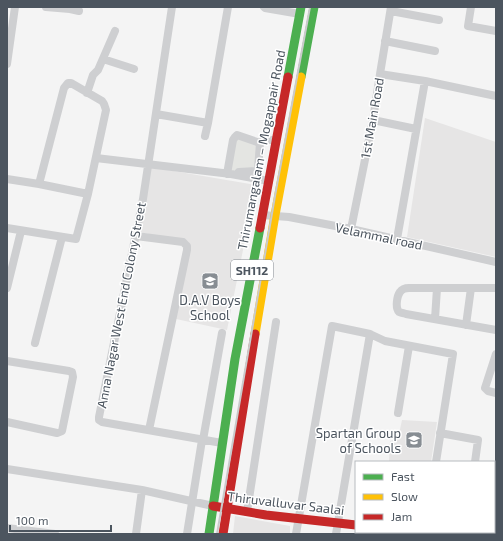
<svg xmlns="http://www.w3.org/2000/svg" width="503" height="541" font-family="'Exo 2',sans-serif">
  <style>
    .commercial { fill: #e4e5e2 }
    .education { fill: #e6e5e5 }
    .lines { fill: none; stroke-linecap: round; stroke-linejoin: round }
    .street { stroke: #cecfd1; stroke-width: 8 }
    .fast { stroke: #4caf50; stroke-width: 9 }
    .slow { stroke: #ffc107; stroke-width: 9 }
    .jam { stroke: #c62828; stroke-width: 9 }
    .rail { stroke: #c9cacb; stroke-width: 2 }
    .labels { text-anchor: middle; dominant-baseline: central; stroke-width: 3; stroke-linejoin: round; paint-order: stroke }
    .shield { fill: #fff; stroke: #82888f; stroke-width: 1 }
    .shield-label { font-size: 12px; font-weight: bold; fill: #4c555f }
    .street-label { font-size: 13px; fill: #4c555f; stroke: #fff }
    .poi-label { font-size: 13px; fill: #4c555f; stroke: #fff }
  </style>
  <rect width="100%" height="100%" fill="#f4f4f4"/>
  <path class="commercial" d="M237,135l23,8 -6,29 -27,2z"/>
  <path class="education" d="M425,118l71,24v115l-89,-20z
    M150,167l106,18 -29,145 -51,-11 13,-77 -50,-10z
    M402,420l35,2 -6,40h-42l1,-21 8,-2z
    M235,516l55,10v8h-57z"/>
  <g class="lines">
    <path class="street" d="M46,7l24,2v-2
      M172,7l-29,192 -44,218v3l3,2 120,21
      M264,7l1,1 35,6
      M471,7l-3,19 28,5
      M70,9l9,2
      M391,11l48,9
      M385,41l50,10
      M103,59l31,10
      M7,64l8,-57
      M380,74l45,7 71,15
      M87,93l6,-18 5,-5 17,-39
      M156,114l52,9 20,-116
      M373,120l43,9
      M205,136l3,-13
      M260,143l6,-4 10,2
      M96,158l135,16 38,7
      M227,174l6,-34 2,-3 2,-2 23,8 -2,26 -1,2 -18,1
      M7,179l32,5 49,10
      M262,215l27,2 62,12 145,33
      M7,228l69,11 12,-45 18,-84 -2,-6 -2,-3 -31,-18h-3l-4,5 -25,96
      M351,229l22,-109 7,-46 11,-67
      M136,236l47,6 4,4v4l-38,180
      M397,239l28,-158
      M7,288l14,-57
      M496,288h-87c-3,0 -7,1 -9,4 -3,4 -5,16 -1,20 2,1 5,1 7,2l90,16
      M435,319l2,-31
      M466,325l5,-37
      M35,343l27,-106
      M496,354l-11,34 3,3 8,2
      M7,361l62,10 3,1 1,5 -11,54 -5,2 -50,-11
      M398,413l11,-67
      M440,433l38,7 -3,22
      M203,440l19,-107
      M7,469l135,21 71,16
      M247,512l29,-190
      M7,528l48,6
      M136,534l6,-44
      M187,534l15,-94
      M296,534l36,-208 38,8 15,7 68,13 -17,108
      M336,534l34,-200
      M394,534v-2
      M466,534v-2"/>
    <path class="fast" d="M288,77l13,-70
      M301,77l13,-70
      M209,534l26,-175 25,-131"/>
    <path class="slow" d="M255,334l20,-119 26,-138
      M413,532l15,2"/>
    <path class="jam" d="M260,228l28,-151
      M213,506l53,9 90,10
      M223,534l32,-200"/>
    <path class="rail" d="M217,534l58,-338 35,-189"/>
  </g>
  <defs>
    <g id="school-square" transform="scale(0.9)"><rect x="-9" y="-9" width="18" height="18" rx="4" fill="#878d93" stroke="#fff"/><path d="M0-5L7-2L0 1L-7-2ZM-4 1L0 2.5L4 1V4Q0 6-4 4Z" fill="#fff"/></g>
  </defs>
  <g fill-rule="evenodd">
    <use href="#school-square" x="210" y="281"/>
    <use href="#school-square" x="414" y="440"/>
  </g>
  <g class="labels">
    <rect class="shield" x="231" y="260" width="42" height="20" rx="3"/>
    <g class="shield-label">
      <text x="252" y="270">SH112</text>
    </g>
    <g class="street-label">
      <text transform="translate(372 118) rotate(-80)">1st Main Road</text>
      <text transform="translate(261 150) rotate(-79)">Thirumangalam – Mogappair Road</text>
      <text transform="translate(379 236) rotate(12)">Velammal road</text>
      <text transform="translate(121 305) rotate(-79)">Anna Nagar West End Colony Street</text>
      <text transform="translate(286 503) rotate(7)">Thiruvalluvar Saalai</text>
    </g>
    <g class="poi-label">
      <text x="210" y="300">D.A.V Boys<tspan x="210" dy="15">School</tspan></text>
      <text x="401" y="433" text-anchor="end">Spartan Group<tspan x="401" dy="15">of Schools</tspan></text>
    </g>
  </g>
  <rect width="503" height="541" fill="none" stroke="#4c555f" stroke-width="16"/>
  <rect x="355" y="461" width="140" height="72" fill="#ffffff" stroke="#b7bbbf"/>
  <rect x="363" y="474" width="20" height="6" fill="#4caf50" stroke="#b7bbbf"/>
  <text x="391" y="481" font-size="12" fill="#4c555f">Fast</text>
  <rect x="363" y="494" width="20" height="6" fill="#ffc107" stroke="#b7bbbf"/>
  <text x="391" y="501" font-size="12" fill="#4c555f">Slow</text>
  <rect x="363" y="514" width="20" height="6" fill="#c62828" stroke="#b7bbbf"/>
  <text x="391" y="521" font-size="12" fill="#4c555f">Jam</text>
  <path d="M10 525v6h101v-6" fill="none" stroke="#4c555f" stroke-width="2"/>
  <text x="16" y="525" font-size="12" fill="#4c555f" stroke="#ffffff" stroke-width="3" paint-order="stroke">100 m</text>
</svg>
